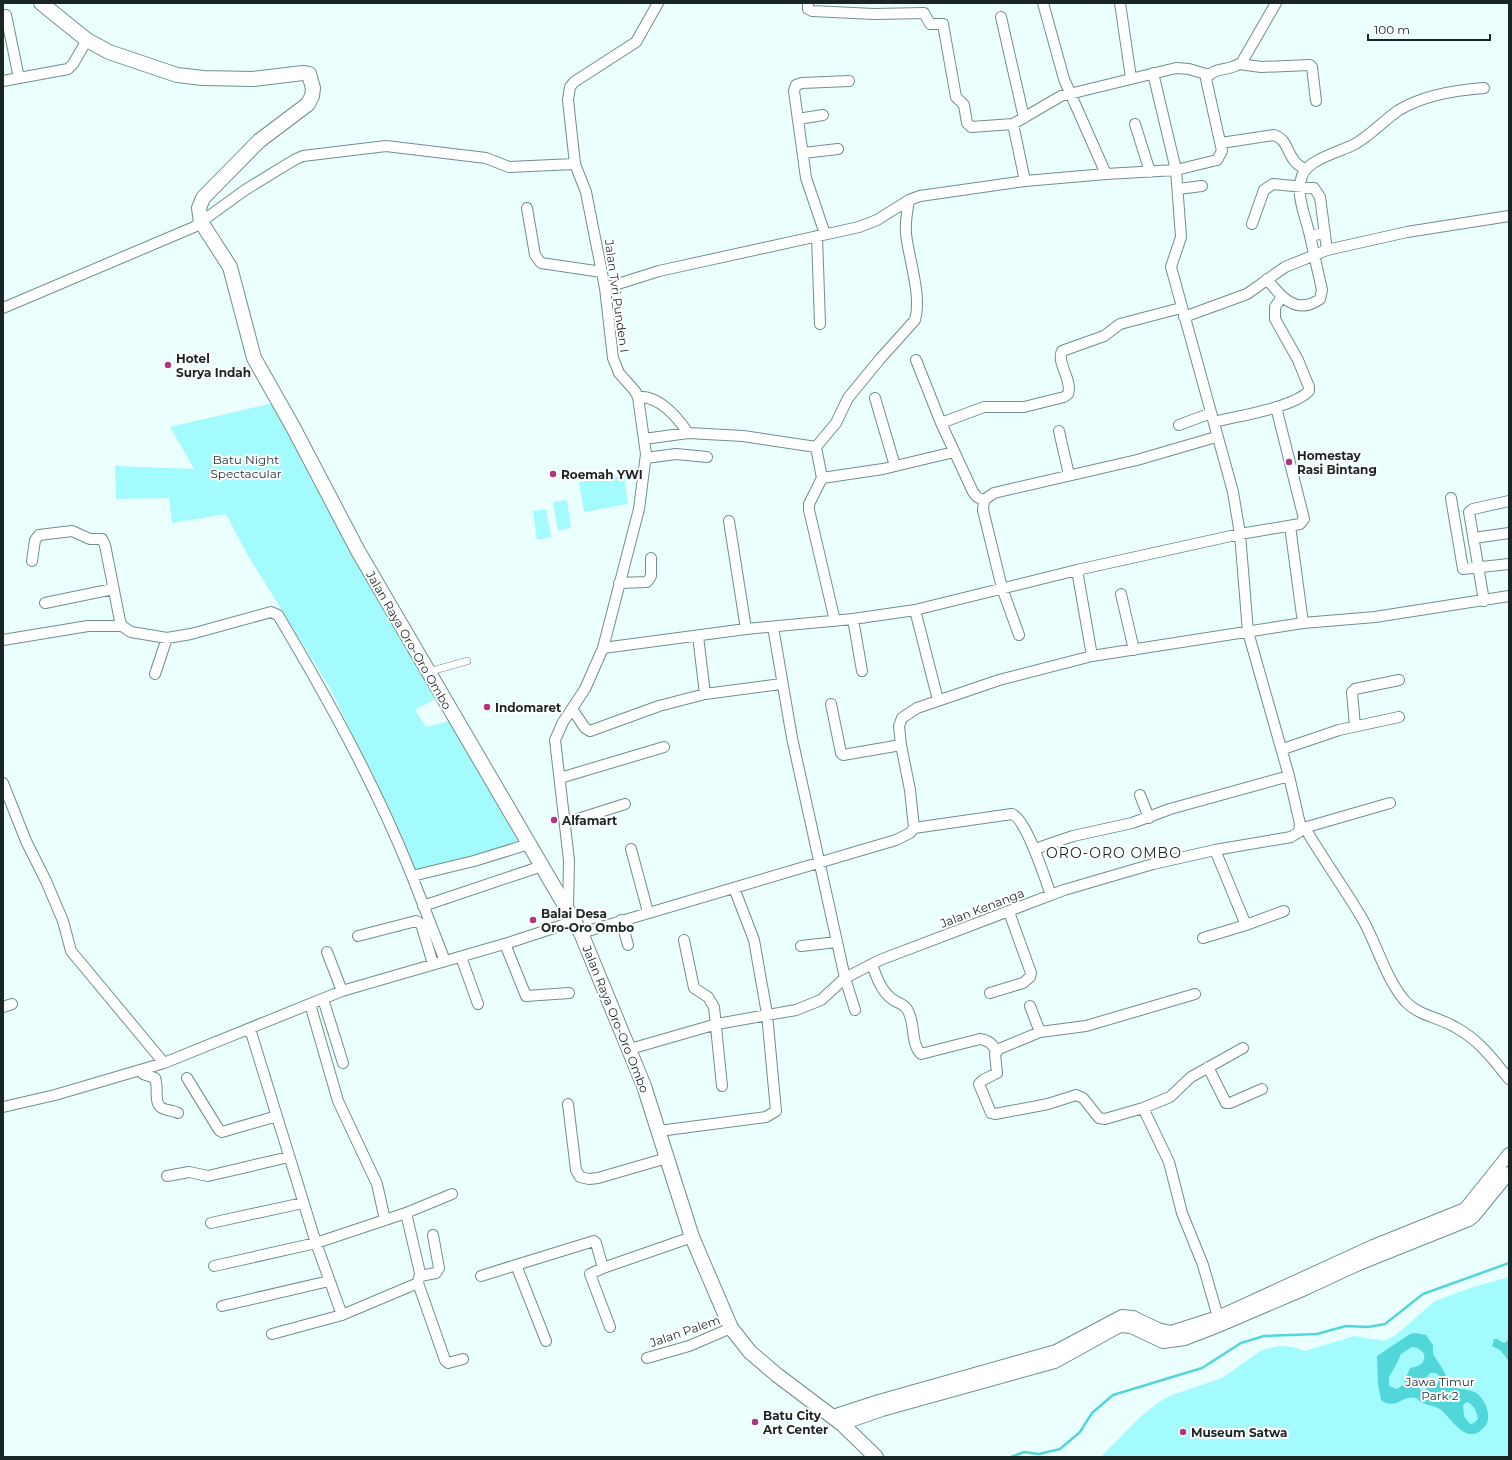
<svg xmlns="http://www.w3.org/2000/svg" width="1512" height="1460" font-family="Montserrat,sans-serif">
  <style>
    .green { fill: #a4fbfd }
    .water { fill: #51d7da; fill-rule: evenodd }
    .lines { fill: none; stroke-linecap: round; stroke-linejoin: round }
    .stream { stroke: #51d7da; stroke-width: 2.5 }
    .pedestrian-casing { stroke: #708e8e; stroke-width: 8 }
    .minor-casing { stroke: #708e8e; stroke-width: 12 }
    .tertiary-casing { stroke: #708e8e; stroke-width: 14 }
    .secondary-casing { stroke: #708e8e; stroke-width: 16 }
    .pedestrian { stroke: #fff; stroke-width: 7 }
    .minor { stroke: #fff; stroke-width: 10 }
    .tertiary { stroke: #fff; stroke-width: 12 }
    .secondary { stroke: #fff; stroke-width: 14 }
    .poi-dot { fill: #b03484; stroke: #fff; stroke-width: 1.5 }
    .labels { text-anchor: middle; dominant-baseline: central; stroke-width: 4; stroke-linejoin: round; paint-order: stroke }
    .street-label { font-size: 12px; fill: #1a2626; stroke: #fff }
    .poi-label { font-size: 12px; font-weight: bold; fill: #1a2626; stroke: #fff; text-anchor: start }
    .park-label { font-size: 12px; fill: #193031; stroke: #fff }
    .quarter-label { font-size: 14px; letter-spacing: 1px; fill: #1a2626; stroke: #fff }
  </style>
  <rect width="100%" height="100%" fill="#ecffff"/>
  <path class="green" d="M273,403l37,74 64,107 63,114 -22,12 11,17 23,-6 70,122 -104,29 -37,-83 -48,-101 -83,-134 -21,-40 -54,9 -3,-25 -53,1 -1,-33 79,3 -24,-42z
    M624,475l4,29 -44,8 -5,-30z
    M567,500l4,28 -13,2 -5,-28z
    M546,509l5,28 -14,3 -4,-29z
    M1509,1277v180h-408l38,-39 20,-16 13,-7 50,-17 40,-28 17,-4 14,1 12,4 49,-15 30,5 12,-6 39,-34 35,-13z"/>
  <path class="water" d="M1416,1333l10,2 7,10v9l12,19 3,11c15,10 28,-1 38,22 1,4 3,8 2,12 0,6 -3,9 -8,13 -15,12 -29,-13 -39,-21 -6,-5 -14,-4 -20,-8 -2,-1 -3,-3 -5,-4 -14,-4 -19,13 -35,2l-3,-16 -1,-28 33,-22zM1412,1347c16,1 18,19 -2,21l-7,17 -6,4 -8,-3v-9l8,-14 4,-9zM1430,1373h5l4,2 -1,8 -14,7 -5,-1 3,-4 -6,-6 11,-2zM1467,1402c7,3 10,10 11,17l-4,4 -4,1 -6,-8 -1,-11z
    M1494,1339h3l7,4 5,-3v21l-9,-11 -8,-4z"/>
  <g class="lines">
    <path class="stream" d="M1011,1457l13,-5 15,2 21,-5 20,-17 12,-19 21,-18 89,-27 39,-25 23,-7 53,-2 29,-8 22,1 17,-3 38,-30 86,-31"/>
    <g class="pedestrian-casing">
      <path id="pedestrian" d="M428,672l39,-11"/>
    </g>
    <g class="minor-casing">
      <path id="minor" d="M808,3v6l4,2 62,3 50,-1 6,11h13l13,73 8,8 3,18 4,4 42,-3 48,-28 115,-28 13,1 20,6
        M1043,3l21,76 42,95
        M1120,3l11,75
        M6,15l13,63
        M1001,17l23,101
        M1239,64l22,3 49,-2 2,2 4,34
        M3,81l65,-12 5,-5 14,-24
        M798,119l25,-4
        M1013,124l12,57
        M1135,124l15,48
        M1221,143l53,-8c13,5 12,14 19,24 3,5 8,8 12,10
        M803,153l35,-4
        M1178,189l24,-3
        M527,208l8,47 6,8 61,9
        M1252,224l12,-34 9,-6 41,4 6,9 7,53
        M1324,233l-14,3c-4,-18 -15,-42 -8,-60 6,-17 38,-24 53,-32 16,-9 29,-24 44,-34 25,-15 57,-20 85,-22
        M825,234l-19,-56 -12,-87 2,-6 6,-2 47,-2
        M817,236l3,88
        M1267,279c13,17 29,37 53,20l2,-9 -12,-54
        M605,288l54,-17 200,-44 18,-7 32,-20 11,-4 105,-15 81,-7 70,-4 -23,-97
        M3,308l191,-81 51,-37 49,-30 9,-4 83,-10 100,12 23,9 66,-3
        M1184,317l63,-23 38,-27 42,-17 80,-18 102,-16
        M916,360l25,63 32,69 4,5 7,3
        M638,397c21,-2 40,21 50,36
        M875,398l20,68
        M1214,422c24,-6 78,-14 95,-31v-4l-11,-27 -23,-41v-12l6,-9
        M941,423l43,-16h40l40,-10 4,-3c5,-14 -12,-31 -6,-43l42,-15 16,-12 61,-16
        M1179,425l32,-12
        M1059,431l10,44
        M644,439l44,-6 55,3 73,11
        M646,458l30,-4 31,3
        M822,478l61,-9 71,-17
        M1451,498l12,71 46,-5
        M729,521l17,108
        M1290,526l13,97
        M1474,538l35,-5
        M32,561l3,-21 4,-5 33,-4 18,8h12l3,6 15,76 2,5 9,6 36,6 24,-4 80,-22 7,3c50,84 98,171 134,261l62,-15 55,-17
        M1077,570l15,86
        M619,583l28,-1 4,-6v-18
        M1121,594l13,56
        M1484,601l-15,-89 4,-3 36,-8
        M45,603l68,-14
        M915,610l23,90
        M853,619l9,52
        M835,621l-26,-111v-6l13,-26 -6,-31 20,-24 12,-25 32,-39 35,-39c7,-24 -6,-60 -9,-86 -1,-12 1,-23 3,-34
        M773,627l19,111 53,240 10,32
        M1019,635l-17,-47 -19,-78 1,-10 10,-7 143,-33 79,-23
        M698,636l7,58
        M3,640l85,-14h34
        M603,648l143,-19 107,-10 62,-9 162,-40 163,-36 60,-10 4,-5 -28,-112
        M155,674l12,-36
        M831,704l10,49 2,2 58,-10
        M572,709l13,19 5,3 69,-25 46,-12 76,-10
        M1355,726l-3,-34 3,-3 44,-9
        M1283,749l56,-19 60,-13
        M560,778l104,-31
        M3,783l23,58 20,40 17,40 8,30 93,112
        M1140,795l9,23
        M565,823l60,-19
        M914,828l-4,-38 -9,-45 -2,-19 3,-8 15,-10 82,-28 93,-24 211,-33 72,-6 134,-21
        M1305,828c18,31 40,61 58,92 14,25 23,59 42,81 14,15 33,16 50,26 24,13 37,31 54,52
        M1300,829l90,-26
        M631,849l17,63
        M1035,849l38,-13 59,-13 38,-14 119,-33
        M412,876l33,85
        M423,906l119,-40
        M568,909l1,-49 -14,-120 8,-18 22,-33 18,-41 36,-139 7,-55 -8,-57 -3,-6 -16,-18 -6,-15 -8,-70 -19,-96 -11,-28 -7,-64 2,-13 4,-5 62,-40 22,-39
        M621,920l7,25
        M1246,925l38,-14
        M581,933l315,-93 14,-7 4,-5 98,-14c15,6 33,65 39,81
        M358,936l58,-15 4,2 2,4 11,37
        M1203,938l43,-13 -31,-75
        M684,940l10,48 14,9 6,10 8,79
        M505,944l21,52 43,-3
        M801,946l36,-4
        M327,952l15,39
        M461,957l17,47
        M872,964c4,12 9,27 20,35 5,4 11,4 15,10 9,14 3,34 14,45l59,-15c8,1 13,5 16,12
        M990,993l33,-10 7,-6 1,-4 -22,-61
        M1195,994l-109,32 -46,6 -41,17 -4,5 2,19 -14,7 -4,4 12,29 4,1 53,-10 28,-9 7,3 16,20 6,1 38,-11 26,54 13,51 21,52 15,52
        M323,999l20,64
        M310,1004l28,97 39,83 8,36
        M1030,1006l10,26
        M3,1007l9,-3
        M250,1029l66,214 26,72 -70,19
        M630,1049l87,-25 79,-14 25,-10 24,-22 35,-18 184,-70 89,-26 62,-14 76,-13 8,-5 1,-8 -11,-48 -41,-144 -8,-98 -7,-42 -62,-225 10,-30 -5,-67 41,-10 5,-9 -16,-72c7,-13 25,-7 36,-17l34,-59
        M1208,1067l18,36h4l32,-14
        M142,1070l1,4 12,4c4,8 -2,26 7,30 5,3 11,2 16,5
        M187,1078l32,52 3,2 55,-16
        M568,1104l8,66 4,7 9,2 9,-1 69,-20
        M3,1107l52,-12 109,-32 178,-72 169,-49 64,-21
        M1143,1108l27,-11 21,-20 52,-29
        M659,1131l107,-14 10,-6 -9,-97 -13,-74 -20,-52
        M167,1176l22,-4 19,4 81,-19
        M211,1223l92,-20
        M214,1266l102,-23 90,-30
        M420,1276l16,-3 3,-5 -6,-33
        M481,1276l35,-11
        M418,1283l2,-10 -14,-60 46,-19
        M222,1306l107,-25
        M342,1315l76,-32 27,77 3,3 15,-4
        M610,1327l-20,-53 13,-6 89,-31
        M546,1341l-30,-76 78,-24 2,2 7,25
        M647,1358l42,-12 42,-18"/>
    </g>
    <g class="tertiary-casing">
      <path id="tertiary" d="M833,1416l46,-15 177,-50 66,-35 11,1 25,12 13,3 47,-15 155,-71 92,-37 44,-55
        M842,1424l40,-14 173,-48 65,-36 11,1 32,15 22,-3 31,-12 89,-38 54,-25 110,-44 5,-4 35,-43"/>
    </g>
    <g class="secondary-casing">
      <path id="secondary" d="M41,3l46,37 22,12 68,23 26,3 50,1 50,-6 6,1 4,14 -1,8 -4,8 -49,37 -56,57 -4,10 2,14 29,45 24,91 39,69 65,124 223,382 63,153 48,151 39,91 19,24 27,23 65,49 34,33"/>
    </g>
    <use href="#pedestrian" class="pedestrian"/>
    <use href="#minor" class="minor"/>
    <use href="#tertiary" class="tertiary"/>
    <use href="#secondary" class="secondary"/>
  </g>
  <g class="poi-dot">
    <circle cx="168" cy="365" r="4"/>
    <circle cx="1289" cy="462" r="4"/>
    <circle cx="553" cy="474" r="4"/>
    <circle cx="487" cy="707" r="4"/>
    <circle cx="554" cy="820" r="4"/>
    <circle cx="533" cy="920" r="4"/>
    <circle cx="755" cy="1422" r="4"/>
    <circle cx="1183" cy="1432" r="4"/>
  </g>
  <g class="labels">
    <g class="street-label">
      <text transform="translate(617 296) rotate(82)">Jalan Tvri Punden I</text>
      <text transform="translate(409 640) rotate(60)">Jalan Raya Oro-Oro Ombo</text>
      <text transform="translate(982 908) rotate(-21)">Jalan Kenanga</text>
      <text transform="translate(616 1019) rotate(68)">Jalan Raya Oro-Oro Ombo</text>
      <text transform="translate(685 1331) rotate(-19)">Jalan Palem</text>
    </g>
    <g class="poi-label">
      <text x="176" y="358">Hotel<tspan x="176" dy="14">Surya Indah</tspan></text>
      <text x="1297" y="455">Homestay<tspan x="1297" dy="14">Rasi Bintang</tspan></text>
      <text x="561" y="474">Roemah YWI</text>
      <text x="495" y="707">Indomaret</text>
      <text x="562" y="820">Alfamart</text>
      <text x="541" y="913">Balai Desa<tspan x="541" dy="14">Oro-Oro Ombo</tspan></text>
      <text x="763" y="1415">Batu City<tspan x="763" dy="14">Art Center</tspan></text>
      <text x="1191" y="1432">Museum Satwa</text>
    </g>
    <g class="park-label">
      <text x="246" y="459">Batu Night<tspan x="246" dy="14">Spectacular</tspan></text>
      <text x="1440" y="1381">Jawa Timur<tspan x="1440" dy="14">Park 2</tspan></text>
    </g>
    <g class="quarter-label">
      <text x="1114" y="853">ORO-ORO OMBO</text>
    </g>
  </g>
  <rect width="1512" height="1460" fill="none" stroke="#1a2626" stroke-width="8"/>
  <path d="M1368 34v6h122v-6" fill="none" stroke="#1a2626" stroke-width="2"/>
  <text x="1374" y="34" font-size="12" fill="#1a2626" stroke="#ffffff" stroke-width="3" paint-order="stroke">100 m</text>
</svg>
